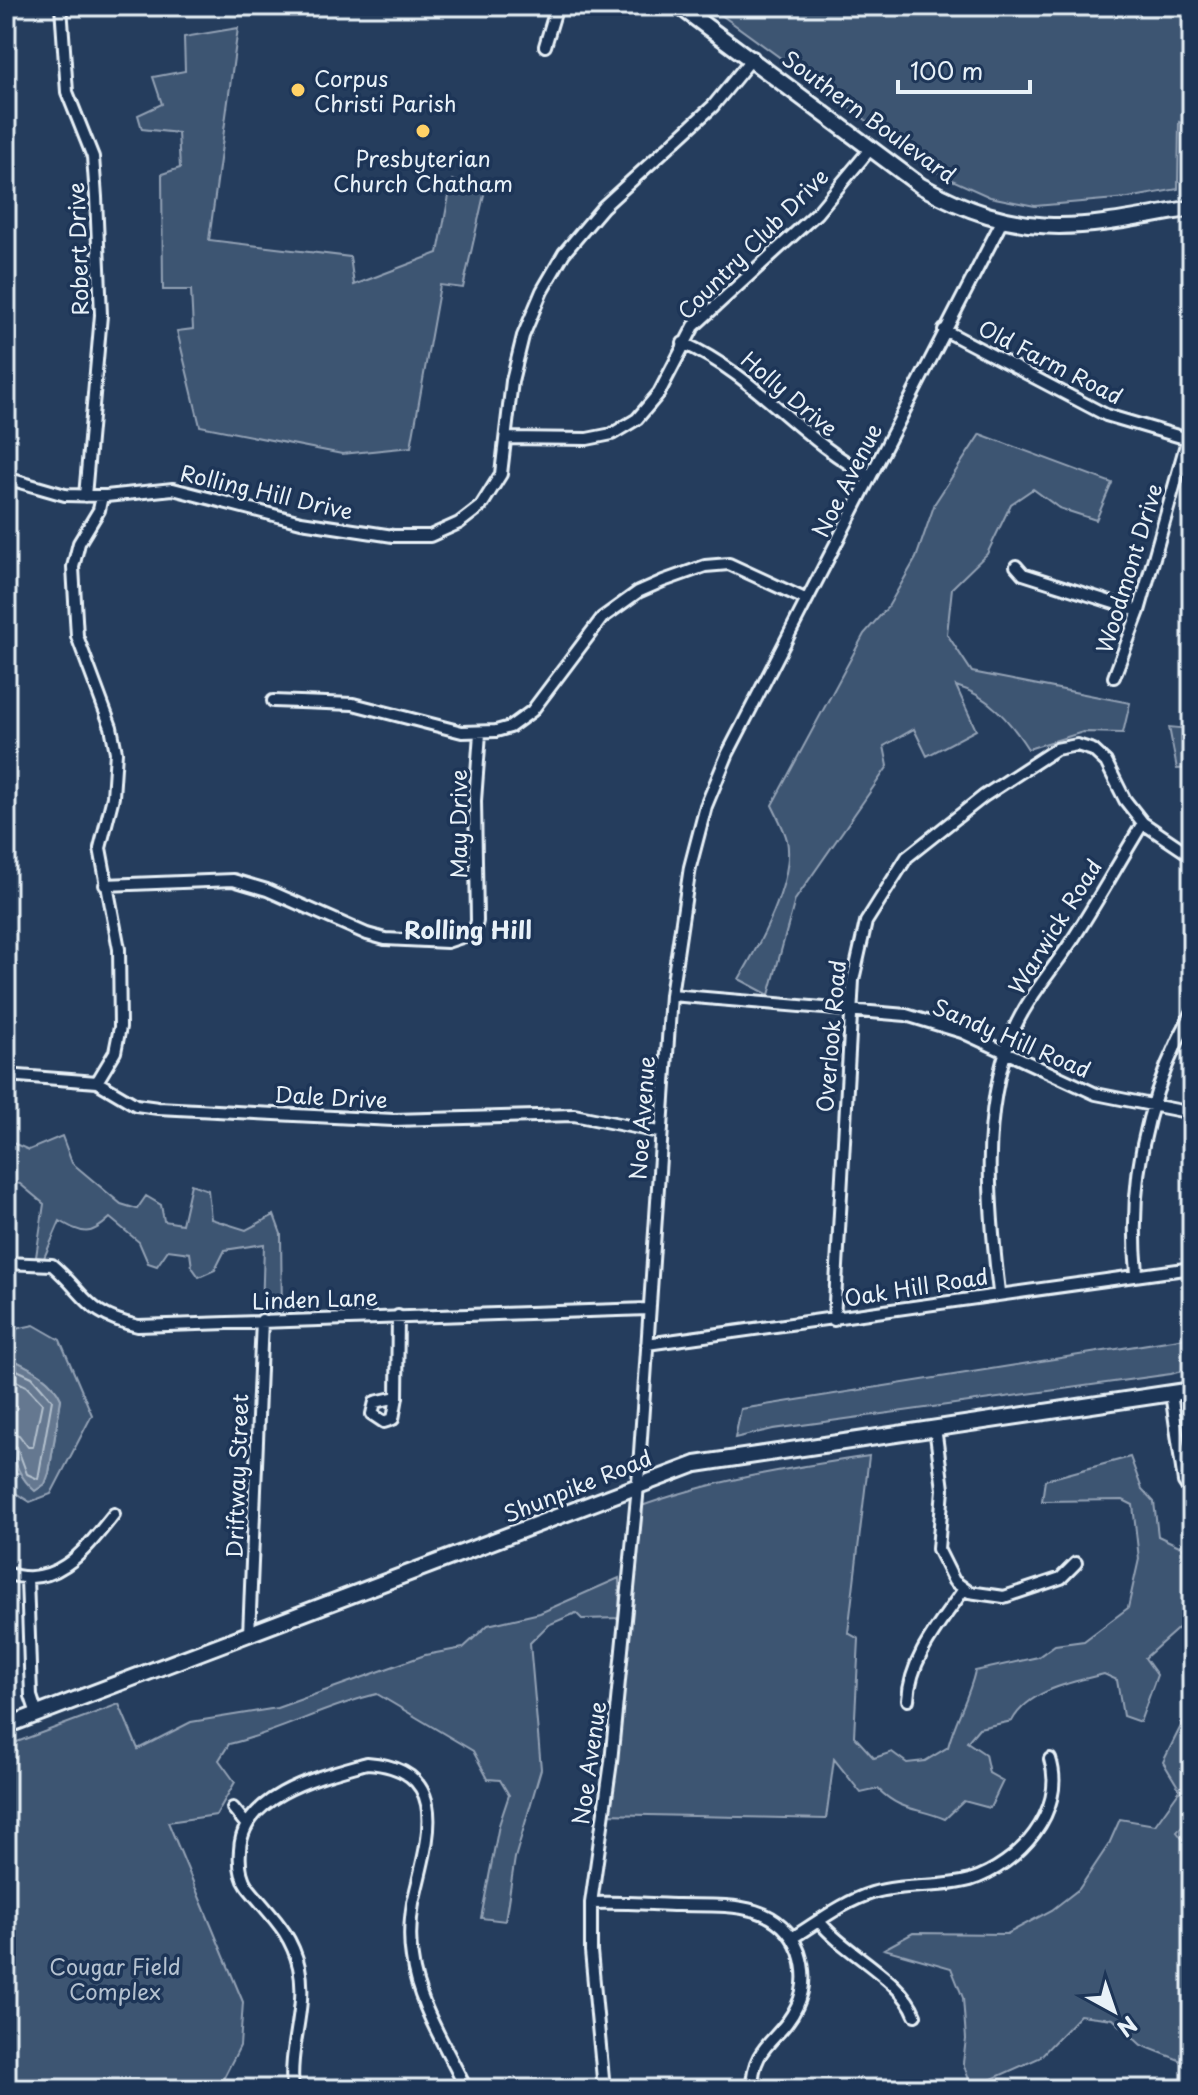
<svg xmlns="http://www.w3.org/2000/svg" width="1198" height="2095" font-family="'Playpen Sans',sans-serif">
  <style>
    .green { fill: #3e5472; stroke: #93a2b5; stroke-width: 2 }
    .water { fill: #657890; stroke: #99a8ba; stroke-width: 2 }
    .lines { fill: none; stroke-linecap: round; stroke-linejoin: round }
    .shore { stroke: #b4c1ce; stroke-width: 2 }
    .street-casing { stroke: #e8f1f8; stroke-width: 16 }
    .secondary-casing { stroke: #e8f1f8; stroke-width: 20 }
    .street { stroke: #1d3557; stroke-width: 10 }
    .secondary { stroke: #1d3557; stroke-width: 14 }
    .poi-dot { fill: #ffd166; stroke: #1d3557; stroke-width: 3 }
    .labels { text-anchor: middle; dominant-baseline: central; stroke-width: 7; stroke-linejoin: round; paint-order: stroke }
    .poi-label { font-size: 22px; fill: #e8f1f8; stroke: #1d3557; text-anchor: start }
    .street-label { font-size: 22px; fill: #e8f1f8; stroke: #1d3557 }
    .park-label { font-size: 22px; fill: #b5c2d0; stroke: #1d3557 }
    .neighbourhood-label { font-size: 24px; font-weight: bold; fill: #e8f1f8; stroke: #1d3557 }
  </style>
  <rect width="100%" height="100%" fill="#253d5d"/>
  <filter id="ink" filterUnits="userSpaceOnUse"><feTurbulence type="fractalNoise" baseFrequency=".0125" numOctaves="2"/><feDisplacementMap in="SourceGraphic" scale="16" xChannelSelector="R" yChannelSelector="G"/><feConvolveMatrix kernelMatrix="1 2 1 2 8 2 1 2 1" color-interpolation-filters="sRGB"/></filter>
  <g filter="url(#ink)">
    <path class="green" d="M709,6h483v121l-13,-5 -1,67 -50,9 -93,8 -45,-9 -47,-21z
      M238,28l-29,212 141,17 4,28 84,-32 14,-73 33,10 -22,98 -23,-3 -29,162 -69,7 -142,-28 -23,-95 16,-2 -2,-39h-28l-1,-116 18,-6 -2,-35 -36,-4 -4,-14 24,-11 -9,-27 32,-6 -1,-34z
      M980,434l132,49 -16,37 -37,-12 -26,-19 -22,15 -24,50 -35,34 -5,46 25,38 158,31 -7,30 -40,-1 -55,17c-18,-28 -40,-54 -72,-63l20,44 -49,26 -13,-27 -30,17 4,20 -93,134 -26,95 -30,-16c20,-34 56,-98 48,-139 -3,-12 -10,-24 -15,-35l92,-171 24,-27 28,-49 19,-55z
      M1192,725v43l-15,1 -8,-42 21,2z
      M62,1136l10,27 49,41 16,5 9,-13 15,9 3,16 18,3 9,-40 17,6 3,29 35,11 28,-15 7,19 1,82 -20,-2 2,-70 -39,6 -10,20 -16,7 -7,-10 -2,-14 -22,-3 -11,16 -9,-3 -9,-21 -29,-24c-20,19 -27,16 -50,3l-16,37 -8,-1 8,-53 -24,-20 -14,-4v-40l23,10z
      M34,1325l26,15 32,75 -41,79 -21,8 -24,-15v-43l10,29h33l12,-74c-11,-23 -33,-32 -55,-43v-25z
      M1192,1337v31l-21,6 -398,55 -38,9 6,-29z
      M869,1456l-21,177 11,6 -5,97 20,22 18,-6 15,11 18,-2 23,-14c7,-27 21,-49 27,-76l63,-14 17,-12 29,-4 44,-33 11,-49 -6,-54 -10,-5 -81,1 3,-21 85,-23 12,32 12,13 4,34 34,16v64l-47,42 12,17 -17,47 -17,-6 -6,-36 -13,-6c-33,8 -75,16 -92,47l-33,7 -12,14 18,12 4,19 14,8 -13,27 -26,-7 -19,18c-29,-12 -43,-7 -67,-30l-17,4 -27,-34 -8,60 -222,-5 32,-306c76,-28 153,-40 233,-52z
      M619,1578l1,40 -38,1 -6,-6 -28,12 -18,18 11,126 -26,89 -10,63 -24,-3 18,-93 10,-30 -9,-15 -12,-1 -15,-28 -96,-57c-52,12 -97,38 -148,50l-10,16 16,22 -19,33 -48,7 75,180 -3,44 -22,43h-212v-343l113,-42 19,45 53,-27 86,-14 148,-53 38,-7 25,-23 52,-12z
      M1192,1704v110l-15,18 15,19v214l-51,-20 -28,-26 -33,-4 -41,43 -67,30 -9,-25 3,-24 -3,-41 -12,-30 -67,-19 29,-16 94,1 45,-24 27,-21 30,-45 11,-25 35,6 25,-35 -17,-28z"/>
    <path class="water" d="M6,1356c22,11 45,20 55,43l-12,74 -4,11 -10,7c-35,-29 -29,-90 -29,-135z"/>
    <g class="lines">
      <path class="shore" d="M6,1365l26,12 20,23 -14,79 -11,-5 -10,-27 -11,-5
        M6,1376l20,10 16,17 -9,44h-5l-9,-12 -13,-3"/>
      <g class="street-casing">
        <path id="street" d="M61,6l6,86 26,65 3,40 5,118 -16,181
          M545,46l12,-40
          M944,330l162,85 82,24
          M683,343c74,33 116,96 187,133
          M507,438l80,1 25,-5 25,-15 22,-26 35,-67 123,-113 54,-65
          M6,478l59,17 41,1 67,-7 128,33 92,14h37l29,-13 22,-17 20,-32 11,-93 11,-45 19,-45 22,-38 39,-46 110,-101 40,-49
          M1016,566l7,8 116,37
          M1114,677l25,-66 53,-188
          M273,701l80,3 109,28 34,-1 14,-4 22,-16 70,-93 36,-26 25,-11 42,-15 24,-2 78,36
          M105,885l128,-5 34,10 100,44 18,5 62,3 27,-9 3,-12 -2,-120 5,-68
          M671,995l235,20 56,17 134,62 96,19
          M6,1075l91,7 39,23 22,3 235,12 181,-5 85,17
          M97,1082l18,-30 5,-25 -1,-78 -19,-101 13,-51 3,-45 -5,-25 -34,-91 -4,-69 6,-24 20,-33 3,-14
          M6,1263l46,2c36,31 33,49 86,61l510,-17
          M1137,1273c-9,-92 10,-179 55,-260
          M999,1292c-10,-84 -19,-177 13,-258 13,-33 39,-62 59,-92 25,-38 48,-80 72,-119
          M834,1320l19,-340 13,-58 41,-65 77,-61 72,-47 21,-4 16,5 13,12 19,38 18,23 49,33
          M647,1344l545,-76
          M1171,1393l13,89 8,12
          M397,1397l-4,22 -9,3 -12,-8 3,-12z
          M397,1397l1,-81
          M935,1427l8,62 -5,60 16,32 15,11 35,5 57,-19 15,-15
          M6,1573c50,18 80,-24 108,-59
          M27,1578l4,118 6,18
          M249,1635l13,-315
          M908,1700c2,-43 33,-77 56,-111
          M233,1808l13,16
          M591,1903c29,-1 58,1 86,2 46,1 102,-6 122,47 6,18 6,37 -2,54 -16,35 -45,37 -45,83
          M819,1921c25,32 83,58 96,94
          M792,1938c26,-16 51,-36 80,-45 32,-10 66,-4 98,-13 48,-15 97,-69 80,-121
          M293,2089c-5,-41 15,-82 6,-122 -8,-36 -31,-54 -52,-81 -7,-10 -8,-24 -7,-36 2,-56 81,-74 127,-87 90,6 58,84 46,140 -3,18 -4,37 -1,55 5,45 35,90 54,131
          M604,2089l-13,-138v-48l20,-141 26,-265 34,-502 19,-128 16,-61 22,-53 274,-532"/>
      </g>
      <g class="secondary-casing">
        <path id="secondary" d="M679,6l242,180c104,57 160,42 271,22
          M6,1726l690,-262 496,-74"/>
      </g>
      <use href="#street" class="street"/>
      <use href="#secondary" class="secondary"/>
    </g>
  </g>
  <g class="poi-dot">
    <circle cx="298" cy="90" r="8"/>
    <circle cx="423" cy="131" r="8"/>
  </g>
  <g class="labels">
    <g class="poi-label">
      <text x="314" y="77">Corpus<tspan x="314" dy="25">Christi Parish</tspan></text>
      <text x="423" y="157" text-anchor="middle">Presbyterian<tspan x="423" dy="25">Church Chatham</tspan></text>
    </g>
    <g class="street-label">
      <text transform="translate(870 116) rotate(36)">Southern Boulevard</text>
      <text transform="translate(752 243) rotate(-45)">Country Club Drive</text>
      <text transform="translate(77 249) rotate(-92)">Robert Drive</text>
      <text transform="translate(1051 361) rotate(27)">Old Farm Road</text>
      <text transform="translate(790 393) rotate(40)">Holly Drive</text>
      <text transform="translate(846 480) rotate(-63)">Noe Avenue</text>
      <text transform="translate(267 491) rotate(13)">Rolling Hill Drive</text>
      <text transform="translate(1128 568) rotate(-73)">Woodmont Drive</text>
      <text transform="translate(457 824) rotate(-90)">May Drive</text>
      <text transform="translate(1054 926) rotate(-58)">Warwick Road</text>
      <text transform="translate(830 1036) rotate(-85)">Overlook Road</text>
      <text transform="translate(1012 1037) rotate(23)">Sandy Hill Road</text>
      <text transform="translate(331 1096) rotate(3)">Dale Drive</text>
      <text transform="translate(641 1118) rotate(-86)">Noe Avenue</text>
      <text transform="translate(916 1286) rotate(-9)">Oak Hill Road</text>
      <text transform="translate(315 1298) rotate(-2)">Linden Lane</text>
      <text transform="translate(236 1476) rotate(-88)">Driftway Street</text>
      <text transform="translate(577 1485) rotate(-22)">Shunpike Road</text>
      <text transform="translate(588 1763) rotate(-82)">Noe Avenue</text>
    </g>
    <g class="park-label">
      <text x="115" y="1965">Cougar Field<tspan x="115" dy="25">Complex</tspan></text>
    </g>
    <g class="neighbourhood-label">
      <text x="468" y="929">Rolling Hill</text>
    </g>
  </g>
  <rect width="1198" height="2095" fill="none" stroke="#1d3557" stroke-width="32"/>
  <rect x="16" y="16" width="1166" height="2063" fill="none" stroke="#e8f1f8" stroke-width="3" filter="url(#ink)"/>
  <g transform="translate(1114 2011) rotate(140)" stroke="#1d3557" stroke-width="6" paint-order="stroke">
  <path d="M0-6L14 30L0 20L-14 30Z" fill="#e8f1f8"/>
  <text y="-12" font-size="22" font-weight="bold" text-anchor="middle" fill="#e8f1f8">N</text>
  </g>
  <path d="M898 80v12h132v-12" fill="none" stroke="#e8f1f8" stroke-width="4"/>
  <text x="910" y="80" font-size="24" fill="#e8f1f8" stroke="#1d3557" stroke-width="6" paint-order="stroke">100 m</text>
</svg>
